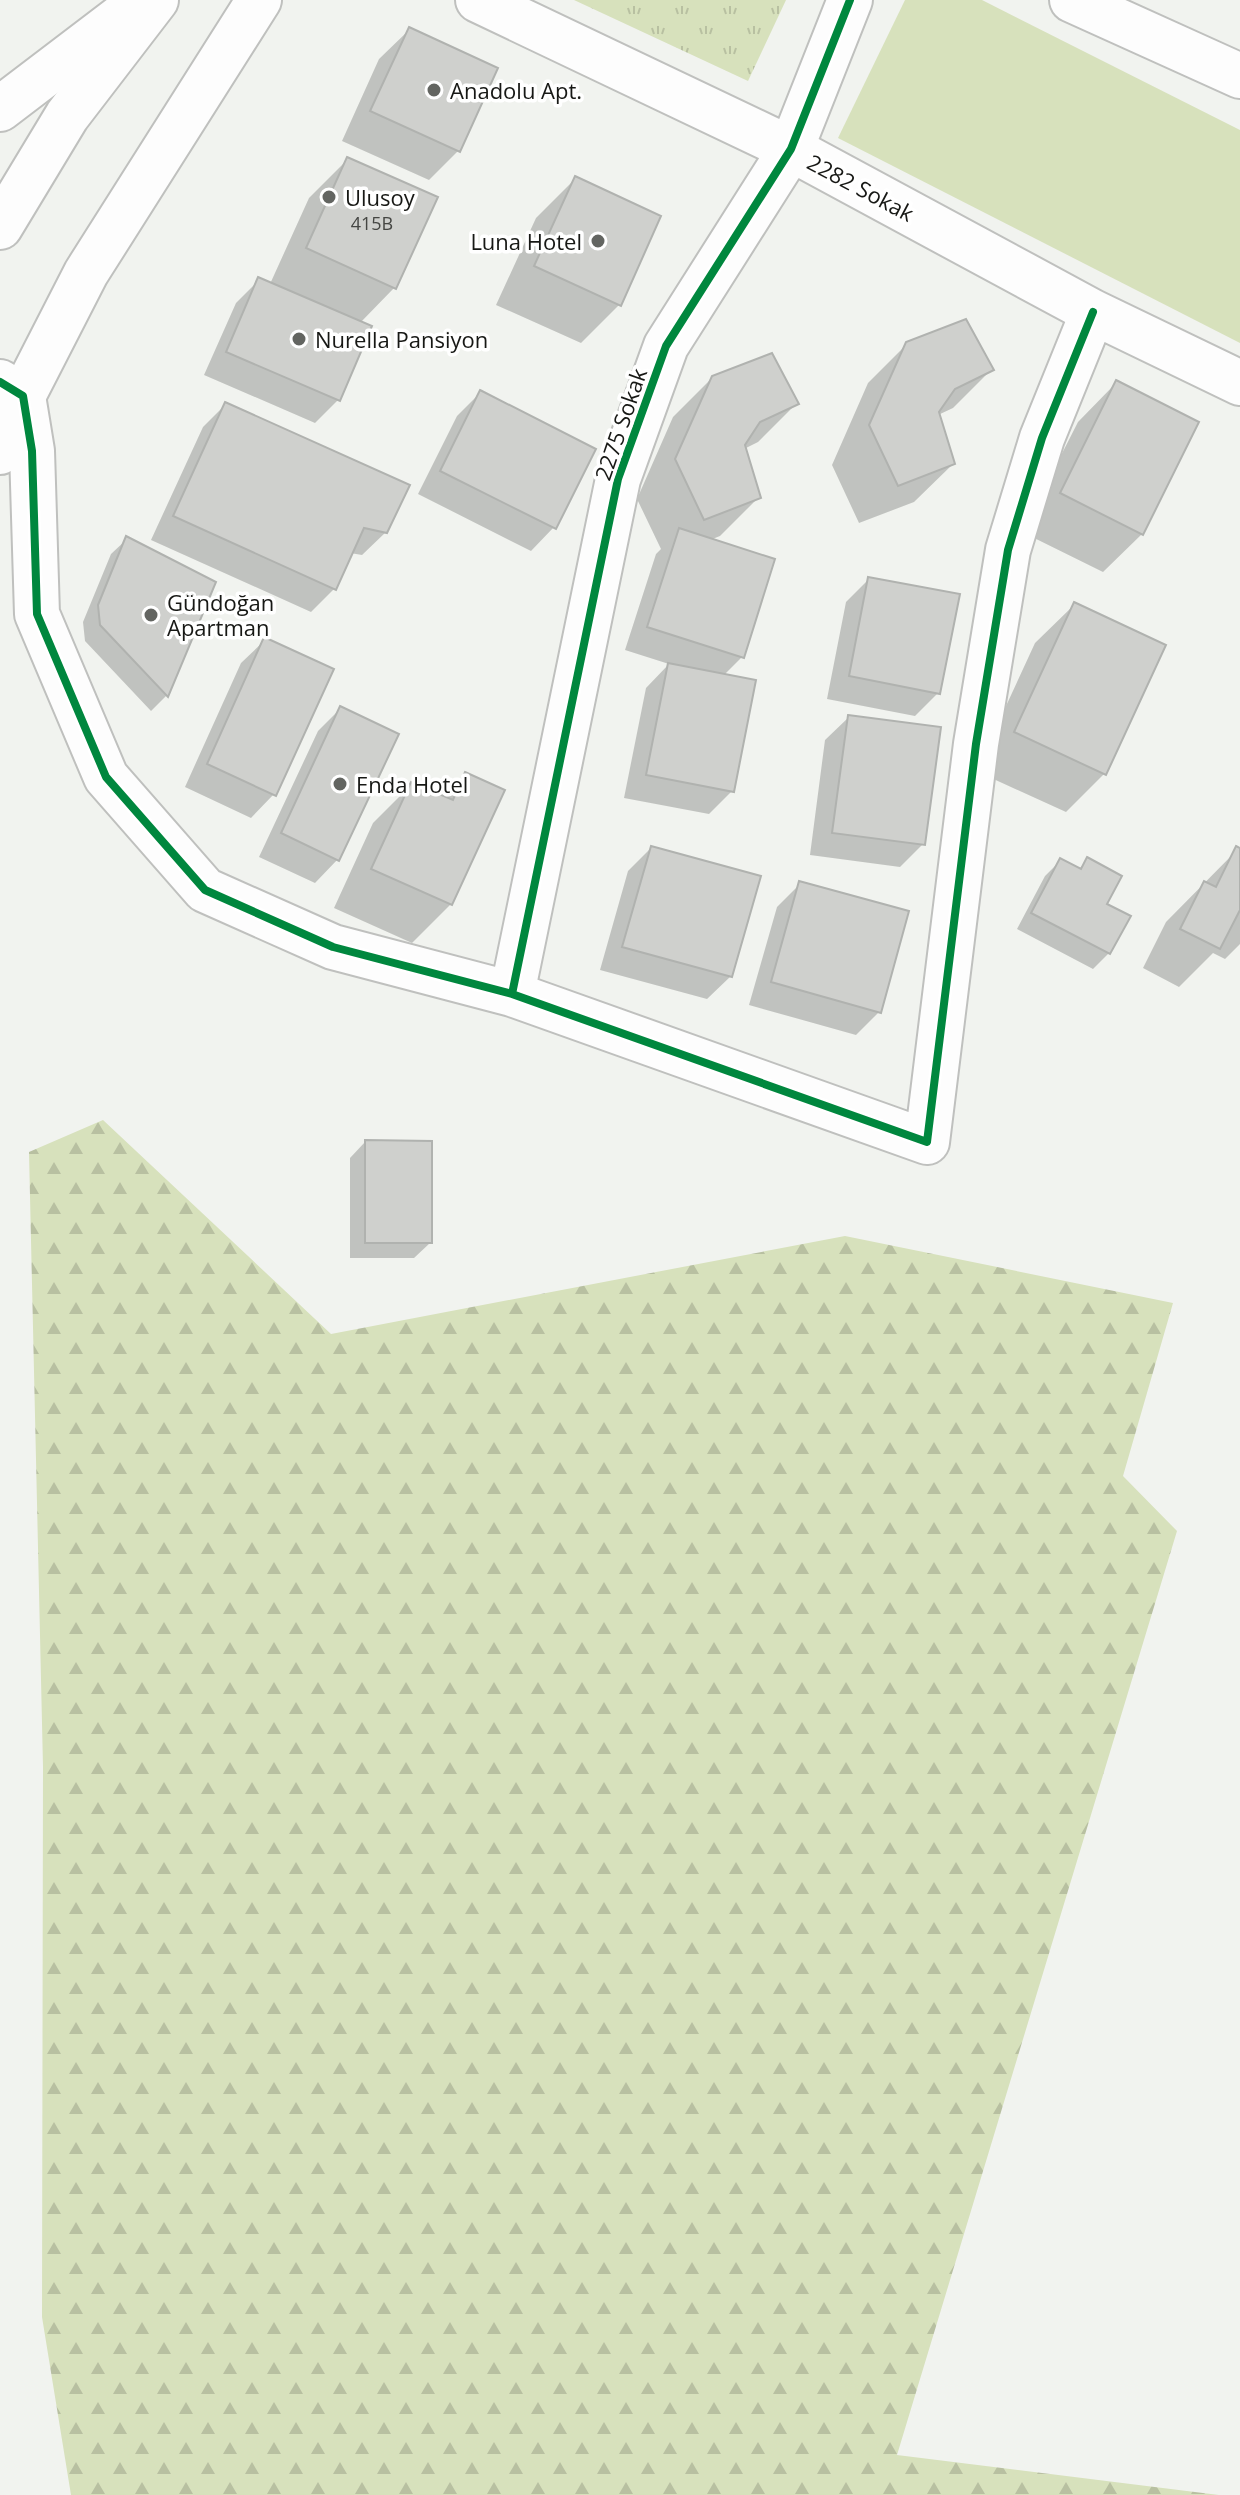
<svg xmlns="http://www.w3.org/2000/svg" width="1240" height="2495" font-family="'Open Sans',sans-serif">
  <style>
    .grass { fill: url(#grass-tufts) }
    .forest { fill: url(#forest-firs) }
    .green { fill: #d7e1bc }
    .shadow { fill: #0003 }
    .building { fill: #cfd0cd; stroke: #b0b2af; stroke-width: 2 }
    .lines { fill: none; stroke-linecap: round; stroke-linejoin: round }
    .minor-casing { stroke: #bfc0be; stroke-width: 48 }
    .major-casing { stroke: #bfc0be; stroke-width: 48 }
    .minor { stroke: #fdfdfd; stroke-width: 44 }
    .major { stroke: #fdfdfd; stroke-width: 44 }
    .cycleway-casing { stroke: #fff; stroke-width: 13 }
    .cycleway { stroke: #00873e; stroke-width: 8 }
    .poi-dot { fill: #636561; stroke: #fff; stroke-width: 3 }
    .labels { text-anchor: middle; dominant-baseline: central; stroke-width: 7; stroke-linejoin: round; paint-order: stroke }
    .number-label { font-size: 18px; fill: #454643 }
    .poi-label { font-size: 22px; fill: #171815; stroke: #fff; text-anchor: start }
    .street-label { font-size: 22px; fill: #171815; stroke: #fff }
  </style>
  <defs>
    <pattern id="grass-tufts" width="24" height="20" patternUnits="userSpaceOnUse" patternTransform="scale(2)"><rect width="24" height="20" fill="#d7e1bc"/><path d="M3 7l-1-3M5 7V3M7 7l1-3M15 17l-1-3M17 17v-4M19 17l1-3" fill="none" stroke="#b8c0a1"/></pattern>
    <pattern id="forest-firs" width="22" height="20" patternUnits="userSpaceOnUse" patternTransform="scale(2)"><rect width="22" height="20" fill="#d7e1bc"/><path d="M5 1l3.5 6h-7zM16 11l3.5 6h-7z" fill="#b8c0a1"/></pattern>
  </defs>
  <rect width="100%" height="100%" fill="#f1f3ef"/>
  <path class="grass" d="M574,0h212l-38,81z"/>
  <path class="forest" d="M103,1120l228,214 514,-98 328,67 -50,173 54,55 -280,924 322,40h-1148l-29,-178 1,-550 -14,-615z"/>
  <path class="green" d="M905,0h77l258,130v213l-402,-205z"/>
  <path class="shadow" d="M409,30l49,121 -29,29 -87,-39 37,-82z
    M348,159l46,129 -34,35 -22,77 -23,23 -111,-48 32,-72 23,-23 11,4 39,-86z
    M575,179l44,126 -38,38 -85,-38 40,-87z
    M907,344l84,26 -38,38 -15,7 15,49 -39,38 -55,21 -27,-58 36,-82z
    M713,377l84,26 -39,39 -14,7 15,48 -39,39 -10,4 32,117 -18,18 8,116 -23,23 -85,-16 22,-110 23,-24 -44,-14 31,-96 5,-5 -24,-50 36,-82z
    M1116,383l26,151 -39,38 -81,-40 56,-110z
    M480,393l74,134 -23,24 -113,-57 39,-78z
    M226,404l160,128 -24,23 -12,-2 -16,36 -23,23 -160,-72 52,-113z
    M127,539l87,44 -48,113 -15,15 -66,-70 -2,-19 28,-68z
    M869,579l69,114 -23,23 -88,-17 19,-97z
    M1074,605l30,169 -38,38 -90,-41 59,-128z
    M265,640l9,154 -23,24 -66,-31 56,-124z
    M341,708l-3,151 -23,24 -56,-26 59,-126z
    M849,717l74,127 -23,23 -90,-12 15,-115z
    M466,775l-15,129 -39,39 -78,-35 39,-85 39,-39 30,14z
    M1240,847v97l-15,15 -12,-6 -34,34 -36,-19 23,-46z
    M651,848l80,128 -24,23 -107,-29 28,-99z
    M1088,860l16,45 5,48 -16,16 -76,-40 28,-53 15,-15 18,9z
    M800,884l79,128 -23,23 -107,-30 28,-98z
    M365,1142l65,101 -16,15h-64v-100z"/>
  <path class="building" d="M409,27l89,41 -38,84 -90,-41z
    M347,157l91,40 -42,92 -90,-41z
    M575,176l86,40 -40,90 -87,-40z
    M258,277l114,49 -32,75 -114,-49z
    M966,319l28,51 -39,19 -16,23 16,52 -57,22 -29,-61 37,-83z
    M772,353l27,51 -39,18 -15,23 16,53 -57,22 -29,-61 37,-83z
    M1116,380l83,42 -56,113 -83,-42z
    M480,390l116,59 -40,80 -116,-58z
    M225,402l185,83 -23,48 -23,-5 -28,62 -163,-74z
    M679,528l96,31 -31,99 -97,-31z
    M126,536l90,46 -48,115 -68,-72 -2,-20z
    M868,577l92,17 -20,100 -91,-18z
    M1074,602l92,43 -60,130 -92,-43z
    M264,637l70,32 -58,127 -69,-32z
    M668,663l88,17 -22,112 -88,-17z
    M340,706l59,28 -60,127 -58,-28z
    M848,715l93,12 -16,118 -93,-12z
    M465,772l40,18 -53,115 -81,-36 40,-87 42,18z
    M651,846l110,30 -29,101 -110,-30z
    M1236,846l4,2v62l-20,39 -40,-20 24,-48 12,6z
    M1087,857l35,19 -15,28 24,12 -21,38 -79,-41 29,-55 21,11z
    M799,881l110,30 -28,102 -110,-31z
    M365,1140l67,1v102h-67z"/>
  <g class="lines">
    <g class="minor-casing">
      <path id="minor" d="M478,0l313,149 302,163 147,71
        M1072,0l168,76
        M0,109l143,-109
        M0,382l23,14 9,55 5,163 69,163 99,113 128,57 179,47 415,148 49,-398 32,-194 34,-112 51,-126
        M512,994l106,-515 48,-133 125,-197 59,-149"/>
    </g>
    <g class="major-casing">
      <path id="major" d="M0,227l67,-111 89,-116
        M0,452l23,-56 63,-123 173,-273"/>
    </g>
    <use href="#minor" class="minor"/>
    <use href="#major" class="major"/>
    <g class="cycleway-casing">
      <path id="cycleway" d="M0,382l23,14 9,55 5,163 69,163 99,113 128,57 179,47 415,148 49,-398 32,-194 34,-112 51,-126
        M512,994l106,-515 48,-133 125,-197 59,-149"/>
    </g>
    <use href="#cycleway" class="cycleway"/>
  </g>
  <g class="poi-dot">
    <circle cx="434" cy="90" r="8"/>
    <circle cx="329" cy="197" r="8"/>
    <circle cx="598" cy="241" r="8"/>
    <circle cx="299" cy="339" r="8"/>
    <circle cx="151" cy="615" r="8"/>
    <circle cx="340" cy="784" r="8"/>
  </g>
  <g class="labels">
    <g class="number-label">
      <text x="372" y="223">415B</text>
    </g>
    <g class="poi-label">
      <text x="450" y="90">Anadolu Apt.</text>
      <text x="345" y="197">Ulusoy</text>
      <text x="582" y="241" text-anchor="end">Luna Hotel</text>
      <text x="315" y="339">Nurella Pansiyon</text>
      <text x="167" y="602">Gündoğan<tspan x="167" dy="25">Apartman</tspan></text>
      <text x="356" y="784">Enda Hotel</text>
    </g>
    <g class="street-label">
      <text transform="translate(861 187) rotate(28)">2282 Sokak</text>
      <text transform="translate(620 424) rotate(-71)">2275 Sokak</text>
    </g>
  </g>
</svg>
